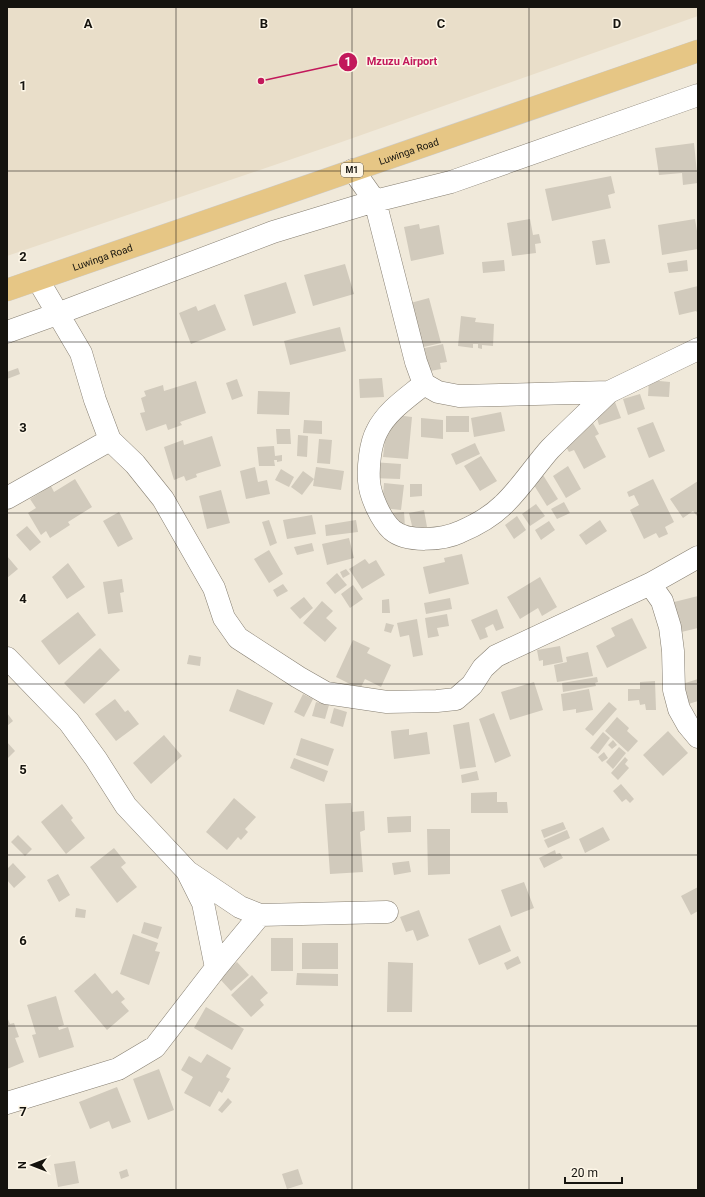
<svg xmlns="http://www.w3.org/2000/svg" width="705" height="1197" font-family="Roboto,sans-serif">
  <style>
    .built { fill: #e9dec9 }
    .building { fill: #d1cabc }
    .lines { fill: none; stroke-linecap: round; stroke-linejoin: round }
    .minor-casing { stroke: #867f72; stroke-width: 23 }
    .highway-casing { stroke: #cccbca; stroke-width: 23 }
    .minor { stroke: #fff; stroke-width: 22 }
    .highway { stroke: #e6c685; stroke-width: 22 }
    .grid { fill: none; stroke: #15130e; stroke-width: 1; stroke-opacity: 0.55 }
    .labels { text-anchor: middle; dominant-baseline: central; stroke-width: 3; stroke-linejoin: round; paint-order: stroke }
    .shield { fill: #fdf6e7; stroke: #5b574f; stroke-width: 1 }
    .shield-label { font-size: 9px; font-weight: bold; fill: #15130e }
    .street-label { font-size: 10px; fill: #15130e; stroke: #fdf6e7 }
    .grid-label { font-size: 13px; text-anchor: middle; font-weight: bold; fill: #15130e; stroke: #fdf6e7; stroke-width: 3; stroke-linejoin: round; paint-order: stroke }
    .leader { fill: none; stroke: #c2185b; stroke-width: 1.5 }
    .callout-dot { fill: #c2185b; stroke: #fdf6e7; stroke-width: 1.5 }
    .mark-label { font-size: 12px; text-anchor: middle; font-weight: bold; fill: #fff }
    .callout-label { font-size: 11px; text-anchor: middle; font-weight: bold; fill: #c2185b; stroke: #fdf6e7; stroke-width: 3; stroke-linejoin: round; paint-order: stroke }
  </style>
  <rect width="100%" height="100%" fill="#f0e9da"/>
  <path class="built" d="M7,7h691v9l-365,129 -326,111z"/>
  <path class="building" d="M694,143l4,40 -15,2 -1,-12 -23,2 -4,-27z
    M611,176l4,17 -7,2 3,13 -59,13 -7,-32z
    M530,219l3,16 6,-1 2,9 -6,1 1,9 -24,3 -5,-33z
    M695,219l2,12h1v18l-36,6 -4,-30z
    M419,224l1,5 19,-4 5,29 -33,7 -7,-34z
    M605,239l5,24 -14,2 -4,-24z
    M504,260l1,11 -22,2 -1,-11z
    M687,260l1,11 -19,2 -2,-10z
    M345,264l9,30 -41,12 -9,-31z
    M286,282l10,31 -43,13 -9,-31z
    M698,286v27l-2,-2 -17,4 -5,-23z
    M429,298l12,45 -26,6 -12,-44z
    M215,304l11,26 -35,14 -12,-31 17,-7 2,5z
    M461,316l15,2 -1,4 19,2 -1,22 -11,-1v4l-4,-1v-4h-5v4l-15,-2z
    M340,327l6,24 -56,14 -6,-24z
    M443,344l4,18 -7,1 1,6 -16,3 -5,-23z
    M18,368l2,6 -13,5v-7z
    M382,378l2,19 -24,1 -1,-19z
    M237,379l6,17 -11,4 -6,-17z
    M649,380l21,2 -1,15 -21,-1z
    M196,381l10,32 -26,9 2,3 -14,5 -2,-6 -20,7 -6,-18 5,-1 -4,-14 5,-2 -2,-5 19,-6 1,6z
    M258,391l32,1 -1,23 -32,-1z
    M640,394l5,15 -17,6 -5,-16z
    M615,402l6,16 -22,7 -5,-17z
    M501,412l4,19 -31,6 -3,-19z
    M388,414l24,3 -4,42 -25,-2z
    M446,416h23v16h-23z
    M421,418l22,2v19l-22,-2z
    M304,420l18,1v13l-19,-1z
    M653,422l12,29 -16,7 -12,-30z
    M593,423l6,11 -4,2 11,21 -22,12 -10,-19 -5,2 -7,-12z
    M276,429h14l1,15h-14z
    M298,435l10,1 -1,21 -10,-1z
    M212,436l9,30 -25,8 1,3 -11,4 -2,-5 -10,4 -10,-33 19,-7 1,5z
    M319,439l13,1 -2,24 -13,-1z
    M475,443l5,11 -24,11 -5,-11z
    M274,446l1,10 7,-1v6l-5,1v-2h-3l1,6h-16l-2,-19z
    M481,456l16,25 -17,10 -16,-25z
    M372,462l29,2 -1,15 -29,-1z
    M568,466l13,23 -15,9 -13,-22z
    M255,467l3,15 9,-2 3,14 -24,5 -6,-28z
    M316,467l28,4 -3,19 -28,-4z
    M281,469l13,8 -5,10 -14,-7z
    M303,471l11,8 -12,16 -11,-8z
    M543,475l15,24 -11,7 -15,-24z
    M75,479l17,28 -24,15 2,3 -20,13 -4,-7 -5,4 -13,-22 8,-5 -6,-9 21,-13 3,6z
    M653,479l21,43 -9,5 3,7 -9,4 -3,-5 -12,6 -14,-29 9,-5 -5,-10 -5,2 -2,-5z
    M698,481v34l-1,1 -4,-5 -10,7 -13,-19z
    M384,483l20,2 -3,25 -19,-2z
    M410,484h12v12l-12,1z
    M221,490l9,33 -23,6 -8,-33z
    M564,502l6,11 -13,6 -6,-10z
    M536,504l9,12 -15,10 -8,-12z
    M424,510l3,17 -14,3 -4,-17z
    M119,512l14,27 -15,8 -15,-26z
    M404,512l1,15 -12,1v-15z
    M312,515l4,19 -29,5 -4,-19z
    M517,516l9,14 -12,9 -9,-14z
    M269,520l8,23 -7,3 -8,-24z
    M356,520l2,12 -32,4 -1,-11z
    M600,520l7,11 -21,14 -7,-10z
    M549,521l6,9 -14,10 -6,-10z
    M27,526l14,16 -11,9 -14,-16z
    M349,538l5,20 -27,7 -5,-21z
    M312,543l2,8 -17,4 -3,-8z
    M269,550l14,24 -14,9 -15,-24z
    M462,554l7,30 -40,10 -6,-27 22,-5 -1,-4z
    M7,556l11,13 -11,9z
    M365,559l4,5 7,-4 9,15 -23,14 -13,-20z
    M68,563l17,24 -18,12 -15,-22z
    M346,569l4,5 -7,4 -3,-6z
    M337,573l10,12 -12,9 -9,-11z
    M540,577l17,30 -15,9 -4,-8 -18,11 -13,-22z
    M122,579l2,13 -4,1 3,19 -15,2 -5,-32z
    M283,584l5,7 -11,6 -4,-7z
    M353,585l10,14 -13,9 -9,-14z
    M698,596v32l-25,6 -7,-30z
    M304,597l9,11 -13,11 -10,-11z
    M450,598l2,11 -26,5 -2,-11z
    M389,599l1,14h-8v-13z
    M322,601l11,10 -7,7 11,10 -12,14 -22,-19z
    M497,609l7,19 -8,3 -3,-7 -8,4 3,9 -8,3 -9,-20z
    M78,612l18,23 -37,30 -18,-24z
    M447,614l2,12 -12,2 2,8 -11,2 -3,-20z
    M632,618l15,30 -40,20 -11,-22 19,-10 -4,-8z
    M417,619l6,36 -10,2 -4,-22 -9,2 -3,-14z
    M386,623l8,2 -3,8 -7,-2z
    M353,640l17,8 -3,5 24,12 -10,22 -16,-8 -5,10 -24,-12z
    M560,646l3,16 -20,4v-6l-4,1 -2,-11z
    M100,648l20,22 -36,34 -20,-21z
    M588,652l5,24 -36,6 -3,-17 13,-3 -1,-5z
    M189,655l12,2 -1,9 -13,-2z
    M597,677l1,5 -3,1 1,3 -33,6 -1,-9z
    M698,679v22l-16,5 -6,-20z
    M655,681l1,29h-10l-1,-6 -5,1 -1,-5 -11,1v-12h12v-7z
    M534,682l9,28 -33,10 -9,-28z
    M237,689l36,14 -9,22 -35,-14z
    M589,689l4,21 -17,3v-4l-13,2 -2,-17z
    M303,694l10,5 -9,18 -10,-5z
    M115,699l10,13 3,-2 11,14 -23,17 -21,-27z
    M316,702l13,3 -4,14 -13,-3z
    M609,702l8,7 -24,27 -8,-7z
    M334,708l13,4 -4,15 -13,-4z
    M7,713l6,8 -6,5z
    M494,713l17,43 -16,7 -16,-44z
    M617,717l12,11 -2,3 11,10 -10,11 -23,-21z
    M469,722l7,45 -16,2 -7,-44z
    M409,729v6l18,-3 3,22 -36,5 -3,-28z
    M668,731l20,22 -25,23 -20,-21z
    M603,732l7,6 -12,16 -8,-6z
    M164,735l18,21 -31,28 -18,-21z
    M301,738l33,11 -6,17 -32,-11z
    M613,740l4,5 -5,4 -4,-4z
    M7,742l8,9 -8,8z
    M619,747l7,6 -13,16 -7,-7z
    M604,752l4,6 -6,4 -4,-5z
    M625,757l3,3 -3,4 4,4 -11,12 -7,-7z
    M294,758l34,13 -4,11 -34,-14z
    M477,771l2,9 -17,3 -1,-8z
    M621,784l13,15 -4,4 -4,-4 -4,3 -9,-11z
    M497,792v10h10l1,11h-37v-20z
    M234,798l22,19 -11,12 3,3 -7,8 -3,-3 -11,13 -21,-18z
    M351,803l1,9 12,-1 1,19 -5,2 3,40 -33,2 -5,-70z
    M62,804l11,14 -2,2 14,18 -19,16 -25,-32z
    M411,816v16l-23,1 -1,-16z
    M563,822l3,7 -22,9 -3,-8z
    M603,827l7,13 -25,13 -6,-14z
    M427,829h23v45l-22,1z
    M567,830l3,8 -22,10 -4,-8z
    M18,835l14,14 -7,7 -14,-14z
    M114,848l12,15 -5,4 16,20 -20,16 -27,-36z
    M555,850l1,4 4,-1 3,5 -19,10 -5,-10z
    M409,861l2,11 -17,3 -2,-12z
    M13,863l13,14 -12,11 -7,-8v-11z
    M58,874l12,21 -11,7 -12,-22z
    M524,882l10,26 -23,9 -10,-27z
    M698,887v24l-7,4 -10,-19z
    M76,908l10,2 -1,8 -10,-1z
    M419,910l10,26 -12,5 -4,-11 -7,2 -6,-15z
    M144,922l18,5 -4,12 -17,-6z
    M500,925l11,26 -32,14 -11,-26z
    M133,934l25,9 -3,8 5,1 -11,33 -29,-11z
    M271,938h22v33h-22z
    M302,943h36v26h-36z
    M518,956l3,7 -14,7 -3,-7z
    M237,962l12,13 -18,16 -12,-13z
    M388,962l25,1 -1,49h-25z
    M95,973l17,21 5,-4 8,9 -4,3 8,9 -22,19 -33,-39z
    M297,973l41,1v12l-42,-1z
    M252,975l16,18 -8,7 4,5 -13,12 -20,-22z
    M56,996l8,29 -6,2 1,3 9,-3 6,20 -35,11 -7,-23 4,-1 -9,-29z
    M206,1007l38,22 -12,21 -38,-22z
    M7,1017l3,7 4,-1 5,14 -4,1 9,24 -17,7z
    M207,1054l24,14 -5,9 4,2 -8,14 -3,-2 -9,16 -26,-14 9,-16 -12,-7 8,-14 12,7z
    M159,1069l15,41 -26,10 -15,-41z
    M117,1087l14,35 -19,7 -3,-8 -19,8 -11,-27z
    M228,1098l4,4 -10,11 -4,-3z
    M75,1161l4,22 -21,4 -4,-23z
    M127,1169l2,7 -8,3 -2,-7z
    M298,1169l5,15 -16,5 -5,-15z"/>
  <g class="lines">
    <g class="minor-casing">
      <path id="minor" d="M353,170l22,31 41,161 8,22 14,8 21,4 150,-4 89,-43
        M38,280l43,73 14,47 15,40 25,24 28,35 51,89 10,30 14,20 60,39 28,16 61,9 50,-1 19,-2 16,-14 11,-17 13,-12 154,-72 48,-27
        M7,332l50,-18 216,-82 102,-31 76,-19 247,-87
        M424,384c-17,14 -37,27 -47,47 -7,13 -9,36 -8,50 1,15 12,39 23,49 15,13 51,10 68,2 14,-6 32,-16 43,-27 18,-17 31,-38 47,-56 19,-19 39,-38 59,-57
        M7,498l103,-58
        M650,584l12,17 8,26 3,24 1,39 5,19 9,16 10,12
        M7,658l62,64 27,37 30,47 61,65 16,32 13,65
        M188,872l52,35 20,8
        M7,1103l111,-34 37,-22 61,-79 44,-53 127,-3"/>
    </g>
    <g class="highway-casing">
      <g id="highway">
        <path id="s1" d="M7,290l691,-239"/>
      </g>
    </g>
    <use href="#minor" class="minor"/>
    <use href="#highway" class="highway"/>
  </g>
  <path class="grid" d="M176,7v1183M352,7v1183M529,7v1183M7,171h691M7,342h691M7,513h691M7,684h691M7,855h691M7,1026h691"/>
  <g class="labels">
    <rect class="shield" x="341" y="163" width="22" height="14" rx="3"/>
    <g class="shield-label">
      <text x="352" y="170">M1</text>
    </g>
    <g class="street-label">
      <text stroke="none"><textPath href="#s1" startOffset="425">Luwinga Road</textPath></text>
      <text stroke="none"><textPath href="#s1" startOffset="101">Luwinga Road</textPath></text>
    </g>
  </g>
  <g class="grid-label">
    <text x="88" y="28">A</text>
    <text x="264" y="28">B</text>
    <text x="441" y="28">C</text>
    <text x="617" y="28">D</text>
    <text x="23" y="90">1</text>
    <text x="23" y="261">2</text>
    <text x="23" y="432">3</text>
    <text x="23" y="603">4</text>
    <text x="23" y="774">5</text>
    <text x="23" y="945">6</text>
    <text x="23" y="1116">7</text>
  </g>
  <path class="leader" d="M261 81L348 62"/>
  <g class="callout-dot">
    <circle cx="261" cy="81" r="4"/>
    <circle cx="348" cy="62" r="10"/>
  </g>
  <g class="mark-label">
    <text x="348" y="66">1</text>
  </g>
  <g class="callout-label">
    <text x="402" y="65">Mzuzu Airport</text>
  </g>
  <rect width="705" height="1197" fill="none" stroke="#15130e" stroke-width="16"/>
  <g transform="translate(32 1165) rotate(270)" stroke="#fdf6e7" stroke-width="3" paint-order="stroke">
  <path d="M0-3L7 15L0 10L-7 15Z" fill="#15130e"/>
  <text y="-6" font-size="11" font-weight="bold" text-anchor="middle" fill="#15130e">N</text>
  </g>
  <path d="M565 1177v6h57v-6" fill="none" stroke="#15130e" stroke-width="2"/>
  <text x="571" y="1177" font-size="12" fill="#15130e" stroke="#fdf6e7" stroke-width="3" paint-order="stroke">20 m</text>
</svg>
